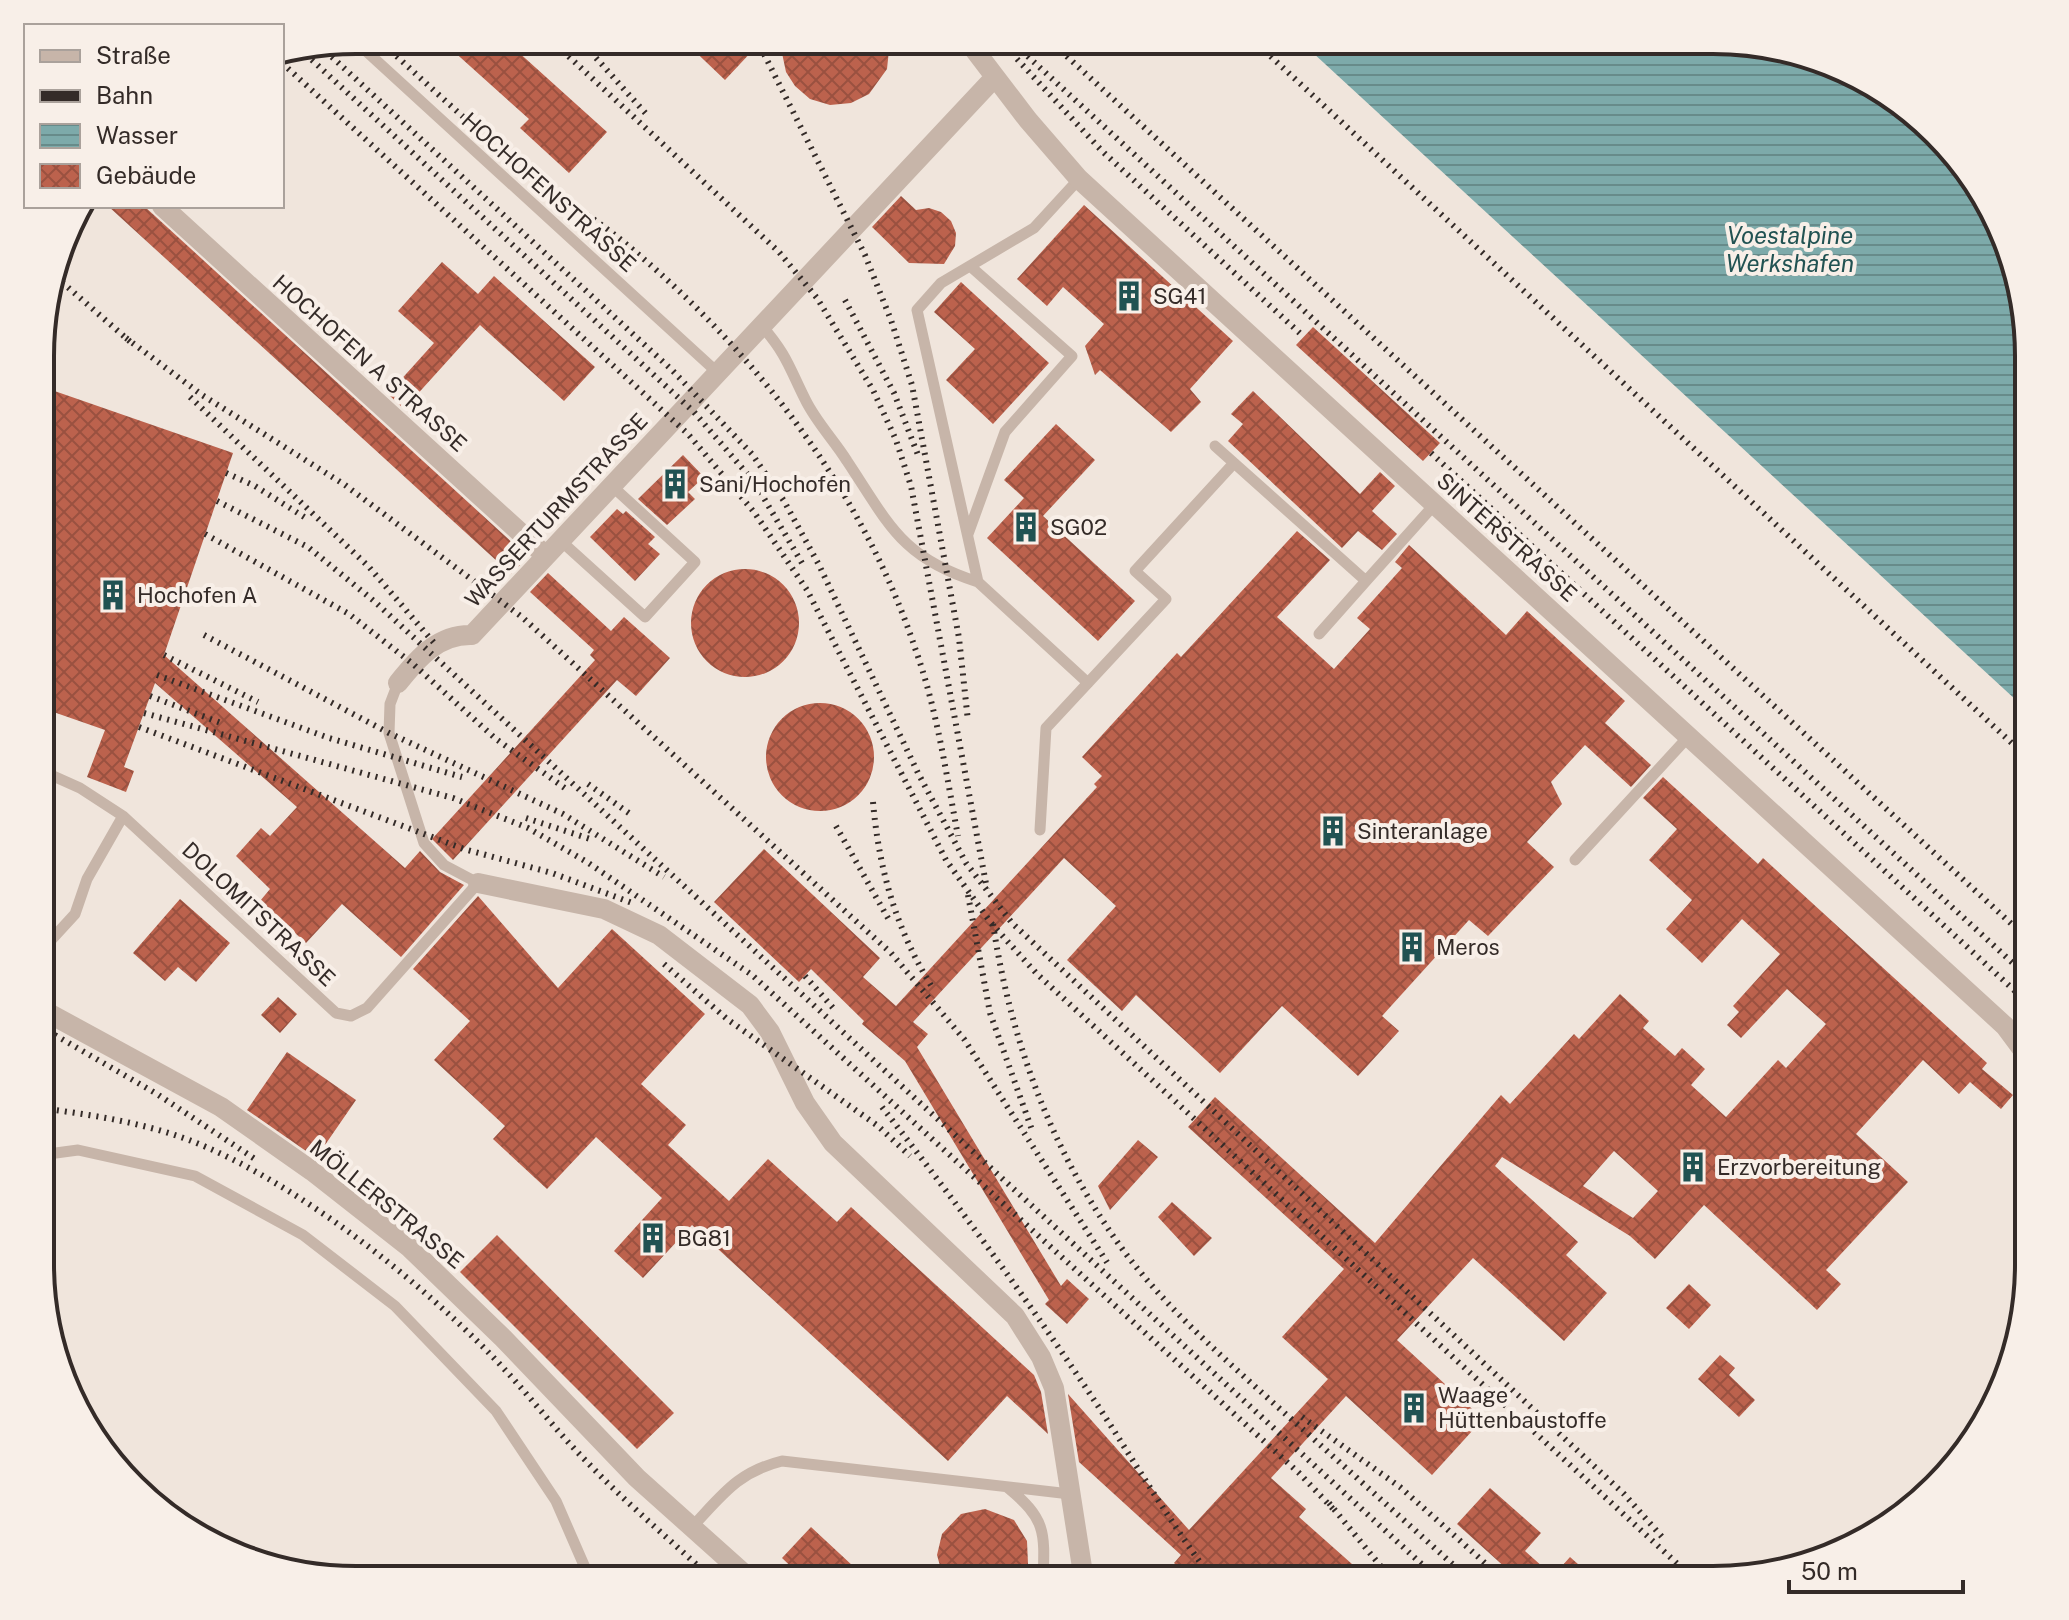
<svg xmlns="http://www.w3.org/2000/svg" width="2069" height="1620" font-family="'Public Sans',sans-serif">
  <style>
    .water { fill: url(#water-rules) }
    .building { fill: url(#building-cross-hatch); fill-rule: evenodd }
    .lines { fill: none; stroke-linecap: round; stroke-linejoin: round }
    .lane { stroke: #c7b5a9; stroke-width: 11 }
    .street { stroke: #c7b5a9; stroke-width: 20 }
    .rail { stroke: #342b28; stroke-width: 6; stroke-dasharray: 2 6; stroke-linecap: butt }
    .labels { text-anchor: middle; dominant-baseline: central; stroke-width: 8; stroke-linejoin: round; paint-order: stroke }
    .street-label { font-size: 22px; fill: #342b28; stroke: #f8efe8 }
    .poi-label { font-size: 22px; fill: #342b28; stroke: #f8efe8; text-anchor: start }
    .water-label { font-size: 24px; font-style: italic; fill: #215252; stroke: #f8efe8 }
    .rim { fill: none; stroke: #342b28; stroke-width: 4 }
  </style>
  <defs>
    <pattern id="water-rules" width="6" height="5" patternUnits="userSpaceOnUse" patternTransform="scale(2)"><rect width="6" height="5" fill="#7daaaa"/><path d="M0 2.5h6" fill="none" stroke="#678b8a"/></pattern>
    <pattern id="building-cross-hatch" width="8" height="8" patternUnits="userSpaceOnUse" patternTransform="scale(2)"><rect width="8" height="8" fill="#bc624d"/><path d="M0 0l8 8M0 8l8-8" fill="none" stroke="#9a5140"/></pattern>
  </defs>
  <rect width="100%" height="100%" fill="#f0e5dc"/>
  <path class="water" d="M1299,40l434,1 100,23 89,55 83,116 24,121v356z"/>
  <path class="building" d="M441,40h64l102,92 -38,41 -49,-45 9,-9z
    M683,40h61l10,9 -29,31z
    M784,40h106l-3,29 -18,25 -18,9 -21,2 -20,-6 -15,-13 -9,-14 -4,-19z
    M901,196l15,14 13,-2 12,4 10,9 5,12 -1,13 -11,18 -35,-1 -37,-36z
    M1084,205l149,136 -43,48 11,13 -30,30 -71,-62 -5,5 -10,-29 19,-22 -41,-37 -16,19 -30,-27z
    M108,206h36l384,351 -17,17z
    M442,262l36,32 16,-18 101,91 -31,34 -84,-76 -76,84 -16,-15 46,-51 -36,-32z
    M961,282l88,81 -56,61 -47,-44 29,-31 -41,-37z
    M1313,327l127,116 -17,18 -127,-116z
    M43,387l190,66 -69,202 241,213 15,-17 20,21 24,13 -63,72 -59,-53 -36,39 -46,-42 10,-12 -34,-33 25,-28 9,8 27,-29 -142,-124 -31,84 10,4 -8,21 -39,-15 18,-47 -63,-22z
    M1253,391l107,103 20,-22 15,14 -23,25 25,23 -15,16 -24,-19 -16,17 -114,-107 15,-17 -12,-10z
    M1056,424l39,36 -52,56 92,85 -37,40 -111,-103 37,-40 -20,-18z
    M683,455l21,22 -16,15 7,7 -28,26 -29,-26z
    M617,509l6,5 3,-3 29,26 -7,7 12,10 -25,27 -45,-44z
    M1297,531l33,29 -53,57 57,52 36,-40 -13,-11 45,-50 -7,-6 14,-17 97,90 21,-24 98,90 -20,22 46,42 -20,22 -46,-42 -34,37 11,22 -35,38 27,25 -66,69 -19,-16 -87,96 17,15 -41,45 -76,-70 -62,67 -84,-78 -14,16 -55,-51 49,-54 -52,-48 -151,164 15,12 -11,13 144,239 6,-7 22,20 -22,25 -22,-20 4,-4 -144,-239 -43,-37 2,-3 -53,-52 -12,13 -85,-80 50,-53 116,109 -17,19 33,29 201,-219 -3,-3 8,-8 -20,-19 95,-104 4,4z
    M691 623a54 54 0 1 1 108 0a54 54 0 1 1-108 0Z
    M548,573l63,58 13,-14 46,41 -34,38 -19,-16 -164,180 -21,-21 163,-179 -5,-5 4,-5 -64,-58z
    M766 757a54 54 0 1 1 108 0a54 54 0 1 1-108 0Z
    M1663,777l95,87 5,-6 224,205 -5,6 31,26 -12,14 -31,-27 -11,12 -36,-34 -67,74 52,48 -82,88 15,14 -24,26 -113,-105 -49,54 -25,-23 -128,-79 -7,9 83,76 -12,13 41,38 -43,48 -91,-83 -76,82 86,79 -51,56 -86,-79 -75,82 35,31 -7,8 71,63h-30l-17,-16 -14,16h-117l-18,-17 7,-8 -102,-93 -11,-68 121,136 139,-151 -46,-42 62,-68 -156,-142 27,-30 160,146 126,-148 9,9 64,-70 5,5 41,-45 29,27 -6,7 32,28 7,-8 23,21 -14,16 35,32 52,-57 8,8 40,-44 -39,-35 -46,49 -14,-13 12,-13 -6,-6 47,-52 -38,-35 -40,44 -36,-34 26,-29 -43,-40 28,-31 -34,-31zM1614,1151l44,40 -25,27 -50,-32z
    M478,896l80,92 54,-59 93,85 -64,70 45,41 -18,20 61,56 39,-42 69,63 14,-15 183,168 7,17 7,42 -41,-38 -59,65 -256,-236 -49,53 -29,-27 48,-53 -66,-61 -49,52 -54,-50 12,-13 -71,-66 36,-39 -57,-52z
    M180,899l50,44 -34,39 -18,-15 -13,14 -32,-28z
    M278,997l19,17 -17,19 -19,-18z
    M287,1052l69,48 -40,58 -69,-48z
    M1138,1140l20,17 -48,53 -12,-24z
    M1172,1202l40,36 -18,18 -36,-39z
    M497,1235l177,178 -37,36 -177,-177z
    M1689,1284l22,21 -22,24 -23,-21z
    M1720,1355l15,13 -6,7 26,25 -16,17 -41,-38z
    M1490,1488l51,45 -16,18 28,25 17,-19 26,23h-67l-17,-15 -4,5 -51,-46z
    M985,1509l29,11 13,21 1,23 -6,16h-78l-7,-25 5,-21 19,-20z
    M811,1527l57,53h-63l-23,-22z"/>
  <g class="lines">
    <path class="lane" d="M354,40l364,333
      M1079,179l-45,49 -93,55 -24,27 61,272 110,101
      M762,326c25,29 27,41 43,73 11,23 29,41 42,62 42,63 54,97 131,121
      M1215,446l151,135 69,-77
      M968,534l37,-102 67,-76 -102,-90
      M561,541l84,76 50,-55 -83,-76
      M1319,634l47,-53
      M42,771l38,17 43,28 213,197 15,3 16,-8 111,-125 -34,-18 -20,-22 -35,-110 1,-29 8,-21
      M1040,830l6,-102 120,-129 -31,-28 99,-108
      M1575,860l114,-124
      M41,951l34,-37 12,-35 36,-63
      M41,1155l37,-5 117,26 108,59 92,71 101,105 60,90 34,78
      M1007,1487c39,32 38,44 36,93
      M693,1526c30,-32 45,-54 89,-65l288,33"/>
    <path class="street" d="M967,40l61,80 51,59 926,847 23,31
      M162,206l384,350
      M398,683c20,-25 40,-49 74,-48l523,-558
      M478,883l126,26 55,26 91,70 20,27 35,71 28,40 182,173 26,41 13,31 30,192
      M41,1009l180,98 91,64 98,77 93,90 134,140 114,102"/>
    <path class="rail" d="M379,40c49,45 98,91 150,133 31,25 66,45 97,71 128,106 236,246 289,404 22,61 31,125 43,188
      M551,40l228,212 38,46 56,92 23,50 15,46 76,403
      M580,40l68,76
      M757,40l108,215 26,65 21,65 47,253 9,83
      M1010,40l1019,938
      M1049,40l980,900
      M1253,40l776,719
      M320,46l352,324 80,84 32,47 35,64 99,208 48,90 46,60 612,571 39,44
      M300,49l394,363 61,71 47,80
      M1017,59l85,92 202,186
      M282,63l406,371 66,78 53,78 139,270 45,63 46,51 658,606
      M56,277l78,68
      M845,300l49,93 24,62
      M126,338l76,57 143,90 177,132 369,336 73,86 146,228
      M190,397l179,170 66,77
      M1431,453l597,550
      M226,473l29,13 54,34
      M217,501l91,46 66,54 1065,979
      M205,534l144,80 64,50 83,75 73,52
      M204,635l185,98 174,81 101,63
      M164,655l94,47
      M157,675l172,63 133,39
      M150,696l71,27
      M144,713l309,85 75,30 59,34 165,113 547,498 37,39
      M139,727l325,122 88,24 83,31
      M588,784l45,32
      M873,802c6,68 23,127 59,185
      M526,818l64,21
      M836,826l53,94
      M968,895l22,118 42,117
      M993,924c18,119 61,233 133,330 44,58 100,106 154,155 64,57 127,114 190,171
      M664,964l63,55 151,107 32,30
      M805,976l29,33
      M41,1027l116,67 98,65
      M882,1107c70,90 137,181 200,275 45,66 83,134 131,198
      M41,1108c50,7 100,14 148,32 104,40 225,136 303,216 34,35 63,74 97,108 39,41 83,77 124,116
      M1302,1417l98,70 104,93
      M1329,1503l63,77"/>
  </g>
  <defs>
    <g id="building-bare" transform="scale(2.4)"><path d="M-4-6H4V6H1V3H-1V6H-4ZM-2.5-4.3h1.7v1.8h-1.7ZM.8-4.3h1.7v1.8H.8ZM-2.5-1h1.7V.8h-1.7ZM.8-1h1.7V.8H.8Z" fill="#215252" stroke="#f8efe8" stroke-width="2.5" paint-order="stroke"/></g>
  </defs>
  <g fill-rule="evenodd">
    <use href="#building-bare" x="1129" y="296"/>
    <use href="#building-bare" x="675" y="484"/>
    <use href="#building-bare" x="1026" y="527"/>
    <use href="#building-bare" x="113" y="595"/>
    <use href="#building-bare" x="1333" y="831"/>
    <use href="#building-bare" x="1412" y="947"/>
    <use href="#building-bare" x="1693" y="1167"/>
    <use href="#building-bare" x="653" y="1238"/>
    <use href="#building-bare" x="1414" y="1408"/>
  </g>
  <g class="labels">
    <g class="street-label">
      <text transform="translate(549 192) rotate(42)">HOCHOFENSTRASSE</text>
      <text transform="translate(370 363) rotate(42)">HOCHOFEN A STRASSE</text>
      <text transform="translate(556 510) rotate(-47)">WASSERTURMSTRASSE</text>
      <text transform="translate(1507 537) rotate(42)">SINTERSTRASSE</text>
      <text transform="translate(259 914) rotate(43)">DOLOMITSTRASSE</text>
      <text transform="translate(387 1204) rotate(39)">MÖLLERSTRASSE</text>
    </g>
    <g class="poi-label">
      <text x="1153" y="296">SG41</text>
      <text x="699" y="484">Sani/Hochofen</text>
      <text x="1050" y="527">SG02</text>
      <text x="137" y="595">Hochofen A</text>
      <text x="1357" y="831">Sinteranlage</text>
      <text x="1436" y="947">Meros</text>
      <text x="1717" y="1167">Erzvorbereitung</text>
      <text x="677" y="1238">BG81</text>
      <text x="1438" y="1395">Waage<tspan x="1438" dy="25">Hüttenbaustoffe</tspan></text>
    </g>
    <g class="water-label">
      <text x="1790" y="235">Voestalpine<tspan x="1790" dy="28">Werkshafen</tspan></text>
    </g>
  </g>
  <path d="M0 0H2069V1620H0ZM356 54H1713A302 302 0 0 1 2015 356V1264A302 302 0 0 1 1713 1566H356A302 302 0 0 1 54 1264V356A302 302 0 0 1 356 54Z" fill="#f8efe8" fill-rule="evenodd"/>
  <path class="rim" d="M356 54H1713A302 302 0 0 1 2015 356V1264A302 302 0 0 1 1713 1566H356A302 302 0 0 1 54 1264V356A302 302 0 0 1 356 54Z"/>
  <rect x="24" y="24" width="260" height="184" fill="#f8efe8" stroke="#aaa19b" stroke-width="2"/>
  <rect x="40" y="50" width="40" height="12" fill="#c7b5a9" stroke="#aaa19b" stroke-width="2"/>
  <text x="96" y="64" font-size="24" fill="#342b28">Straße</text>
  <rect x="40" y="90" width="40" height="12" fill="#342b28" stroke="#aaa19b" stroke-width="2"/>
  <text x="96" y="104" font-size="24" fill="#342b28">Bahn</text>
  <rect x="40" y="124" width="40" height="24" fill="url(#water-rules)" stroke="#aaa19b" stroke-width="2"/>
  <text x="96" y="144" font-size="24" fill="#342b28">Wasser</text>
  <rect x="40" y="164" width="40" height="24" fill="url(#building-cross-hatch)" stroke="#aaa19b" stroke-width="2"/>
  <text x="96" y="184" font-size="24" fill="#342b28">Gebäude</text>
  <path d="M1789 1580v12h174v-12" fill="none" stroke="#342b28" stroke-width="4"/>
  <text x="1801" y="1580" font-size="24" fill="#342b28" stroke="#f8efe8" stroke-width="6" paint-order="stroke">50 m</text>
</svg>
